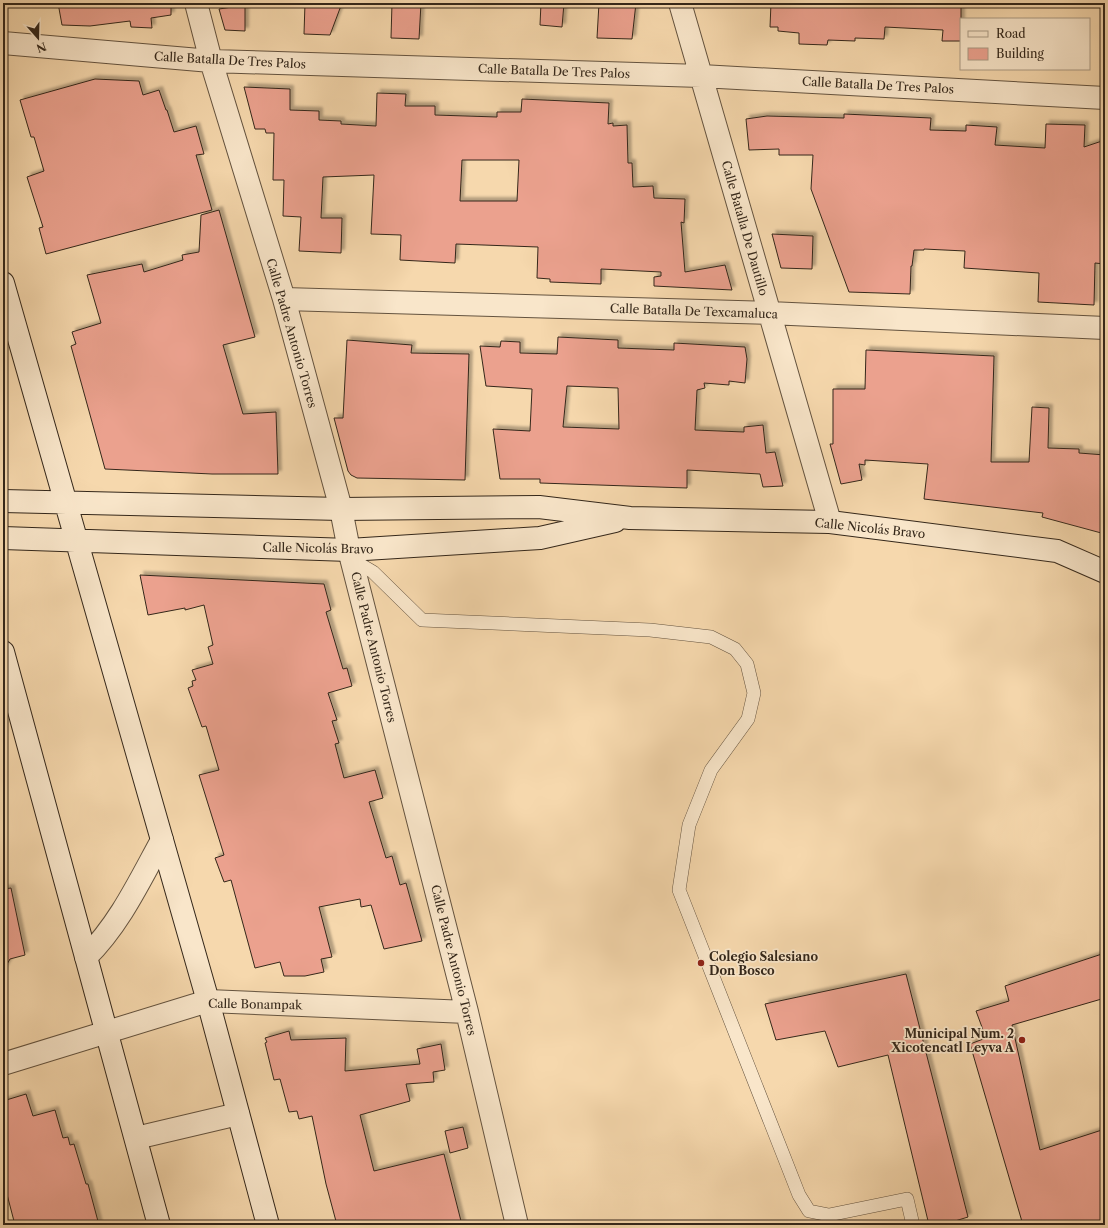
<svg xmlns="http://www.w3.org/2000/svg" width="1108" height="1228" font-family="'Libre Caslon Text',serif">
  <style>
    .building { fill: #eba18e; stroke: #34271a; fill-rule: evenodd; filter: url(#shadow) }
    .lines { fill: none; stroke-linecap: round; stroke-linejoin: round }
    .service-casing { stroke: #64533f; stroke-width: 14 }
    .minor-casing { stroke: #64533f; stroke-width: 24 }
    .secondary-casing { stroke: #34271a; stroke-width: 24 }
    .service { stroke: #f9e6ca; stroke-width: 13 }
    .minor { stroke: #f9e6ca; stroke-width: 22 }
    .secondary { stroke: #f9e6ca; stroke-width: 22 }
    .poi-dot { fill: #8f2418; stroke: #f9e6ca; stroke-width: 1.5 }
    .labels { text-anchor: middle; dominant-baseline: central; stroke-width: 3.5; stroke-linejoin: round; paint-order: stroke }
    .street-label { font-size: 12px; fill: #34271a; stroke: #f9e6ca }
    .poi-label { font-size: 12px; font-weight: bold; fill: #34271a; stroke: #f9e6ca; text-anchor: start }
  </style>
  <defs>
    <filter id="shadow"><feDropShadow dx="3.5" dy="-3.5" stdDeviation="1" flood-color="#0004"/></filter>
  </defs>
  <rect width="100%" height="100%" fill="#f6d8ad"/>
  <filter id="stains"><feTurbulence type="fractalNoise" baseFrequency=".005" numOctaves="4"/><feColorMatrix values="0 0 0 0 .2 0 0 0 0 .09 0 0 0 0 .02 0 0 0 .5 -.17"/></filter>
  <radialGradient id="worn" r=".72"><stop offset=".6" stop-color="#630" stop-opacity="0"/><stop offset="1" stop-color="#630" stop-opacity=".3"/></radialGradient>
  <path class="building" d="M58,3h113v12l-20,3 1,10 -21,-1 -1,-6 -40,5 -28,-1z
    M305,3h37l-12,32 -26,-1z
    M392,3h29l-2,36 -28,-1z
    M541,3h23l-2,24 -22,-2z
    M599,3h37l-4,36 -35,-1z
    M771,3h190v38h-19l1,-11 -58,-3 -1,12 -29,-1v3l-27,-1 -1,5 -28,-1v-11l-21,-2v-4h-8z
    M245,5v26l-20,-1 -6,-21z
    M95,79l44,2 4,14 16,-5 7,20h1l7,22 22,-6 8,28 -8,1 16,55 -166,44 -7,-26 4,-1 -16,-50 17,-6 -10,-34h-3l-11,-37z
    M244,87l46,2v21l29,1v9l22,1v3l35,2 1,-33 29,1 -1,12h30v9l62,2v-5h24l1,-13 87,4 -1,21 5,-1v3l14,-1 1,38h4l1,24 20,-1 1,12 31,1 -1,24 -3,-1 4,50 40,-7 7,25 -78,-4v-9l7,-1v-4l-60,-3v15l-51,-2v-3l-13,-1 1,-31 -82,-3 -1,19 -55,-3 1,-25 -30,-1 3,-59 -51,2 -2,41h21l-1,35 -42,-2 2,-34 -18,-1 1,-36h-11l1,-47h-8l-1,-4h-10zM462,160h57l-2,41h-57z
    M844,114l87,4 -1,12 36,1v-6l31,2 -2,18 50,3 1,-24 39,1 -1,22 21,-7v124l-10,-1 -1,42 -56,-3 1,-29 -75,-5 1,-17 -41,-2v1h-10l-2,16h-1l-1,28 -61,-2 -38,-103 2,-34h-34v-6l-30,1 -3,-31 21,-3 77,2z
    M219,210l36,127 -32,8 20,69 33,-2 2,62h-66l-107,-5 -34,-123 5,-2 -4,-12 29,-9 -14,-48 55,-11 2,8 39,-12 -1,-5 17,-3 2,-37z
    M772,234l41,2 -1,33 -31,-1z
    M558,337l60,3v8l56,2v-7l71,4 2,12 -2,24 -16,-2v4l-25,-2 1,5 -8,2 -2,40 49,2v-5l19,-2 3,28 9,-1 8,34 -20,1 -3,-13 -73,-4v18l-147,-5v-4h-40l-7,-50 37,2 2,-42 -46,-3 -6,-40 20,1 1,-6 19,1v11l37,1zM567,386l51,2 1,41 -56,-2z
    M347,340l65,5 -1,8 58,1 -4,126 -108,-2 -6,-3 -3,-4 -14,-53h9z
    M866,350l128,6 -3,106h38l3,-55 17,1 -1,40 31,1v4l26,2v79l-63,-17 1,-4 -119,-14 4,-35 -63,-4v5l-6,-1 3,16 -21,4 -11,-40h3v-55h32z
    M140,575l184,9 7,26 -5,2 17,57 4,-1 5,18 -24,7 9,27 -5,1 7,22 -4,1 9,34 31,-8 8,28 -14,4 17,56 6,-2 8,29 6,-2 16,58 -38,8 -13,-44 -10,2 -1,-8 -41,8 13,50 -11,2 3,13 -19,4h-21l-4,-14 -25,6 -24,-88 -7,2 -9,-24 9,-3 -25,-80 20,-5 -13,-44 -4,1 -14,-39 5,-2 -1,-5 4,-1 -4,-10 21,-6 -5,-17 5,-2 -9,-40 -19,5v-2l-37,7z
    M11,888l14,67 -15,4 -7,12v-82z
    M1105,953v45l-93,27 28,125 65,-21v96h-82l-53,-181 16,-6 -10,-27 33,-10 -4,-15z
    M906,974l62,243 -13,4 1,4h-27l-41,-170 -50,12 -13,-36 -49,9 -11,-36z
    M289,1031l2,9 55,-2 -1,33 75,-7 -3,-15 24,-5 4,26 -12,2 1,10 -28,2 4,17 -50,14 14,56 70,-17 18,71h-125l-11,-41 -14,-68 -13,3 -2,-8 -8,1 -9,-33 -6,1 -9,-37 2,-1 -2,-4z
    M26,1094l7,22 22,-6 8,28 5,-1 2,8 4,-1 12,40h2l11,41h-84l-12,-46v-78z
    M463,1127l5,21 -18,5 -5,-22z"/>
  <g class="lines">
    <g class="service-casing">
      <path id="service" d="M351,559l22,13 49,48 228,10 61,7 24,12 12,15 7,29 -6,26 -37,51 -22,55 -10,65 120,305 10,16 20,4 78,-16 6,26"/>
    </g>
    <g class="minor-casing">
      <path id="minor" d="M196,3l15,58 73,238 57,210 8,41 118,462 50,213
        M680,3l150,519
        M3,43l208,18 490,15 404,22
        M284,299l485,14 336,15
        M86,957c33,-32 54,-77 76,-117
        M3,1064l205,-63 259,11
        M136,1138l102,-24"/>
    </g>
    <g class="secondary-casing">
      <path id="secondary" d="M3,283l205,718 60,224
        M3,501l338,8 198,-2 91,11 200,4 227,29 48,21
        M3,538l346,12 191,-12 75,-17
        M3,652l156,573"/>
    </g>
    <use href="#service" class="service"/>
    <use href="#minor" class="minor"/>
    <use href="#secondary" class="secondary"/>
  </g>
  <g class="poi-dot">
    <circle cx="701" cy="963" r="4"/>
    <circle cx="1022" cy="1040" r="4"/>
  </g>
  <g class="labels">
    <g class="street-label">
      <text transform="translate(230 60) rotate(3)">Calle Batalla De Tres Palos</text>
      <text transform="translate(554 71) rotate(2)">Calle Batalla De Tres Palos</text>
      <text transform="translate(878 85) rotate(3)">Calle Batalla De Tres Palos</text>
      <text transform="translate(745 228) rotate(74)">Calle Batalla De Dautillo</text>
      <text transform="translate(694 311) rotate(2)">Calle Batalla De Texcamaluca</text>
      <text transform="translate(292 333) rotate(74)">Calle Padre Antonio Torres</text>
      <text transform="translate(870 528) rotate(6)">Calle Nicolás Bravo</text>
      <text transform="translate(318 548) rotate(1)">Calle Nicolás Bravo</text>
      <text transform="translate(374 647) rotate(76)">Calle Padre Antonio Torres</text>
      <text transform="translate(454 960) rotate(76)">Calle Padre Antonio Torres</text>
      <text transform="translate(255 1004) rotate(1)">Calle Bonampak</text>
    </g>
    <g class="poi-label">
      <text x="709" y="956">Colegio Salesiano<tspan x="709" dy="14">Don Bosco</tspan></text>
      <text x="1014" y="1033" text-anchor="end">Municipal Num. 2<tspan x="1014" dy="14">Xicotencatl Leyva A</tspan></text>
    </g>
  </g>
  <rect width="1108" height="1228" fill="none" stroke="#f6d8ad" stroke-width="16"/>
  <rect x="4" y="4" width="1100" height="1220" fill="none" stroke="#34271a" stroke-width="2"/>
  <rect x="8" y="8" width="1092" height="1212" fill="none" stroke="#34271a"/>
  <rect x="960" y="18" width="130" height="52" fill="#f9e6ca" stroke="#aa9a84"/>
  <rect x="968" y="31" width="20" height="6" fill="#f9e6ca" stroke="#aa9a84"/>
  <text x="996" y="38" font-size="12" fill="#34271a">Road</text>
  <rect x="968" y="48" width="20" height="12" fill="#eba18e" stroke="#aa9a84"/>
  <text x="996" y="58" font-size="12" fill="#34271a">Building</text>
  <g transform="translate(38 38) rotate(160)" stroke="#f9e6ca" stroke-width="3" paint-order="stroke">
  <path d="M0-3L7 15L0 10L-7 15Z" fill="#34271a"/>
  <text y="-6" font-size="11" font-weight="bold" text-anchor="middle" fill="#34271a">N</text>
  </g>
  <rect width="100%" height="100%" filter="url(#stains)"/>
  <rect width="100%" height="100%" fill="url(#worn)"/>
</svg>
